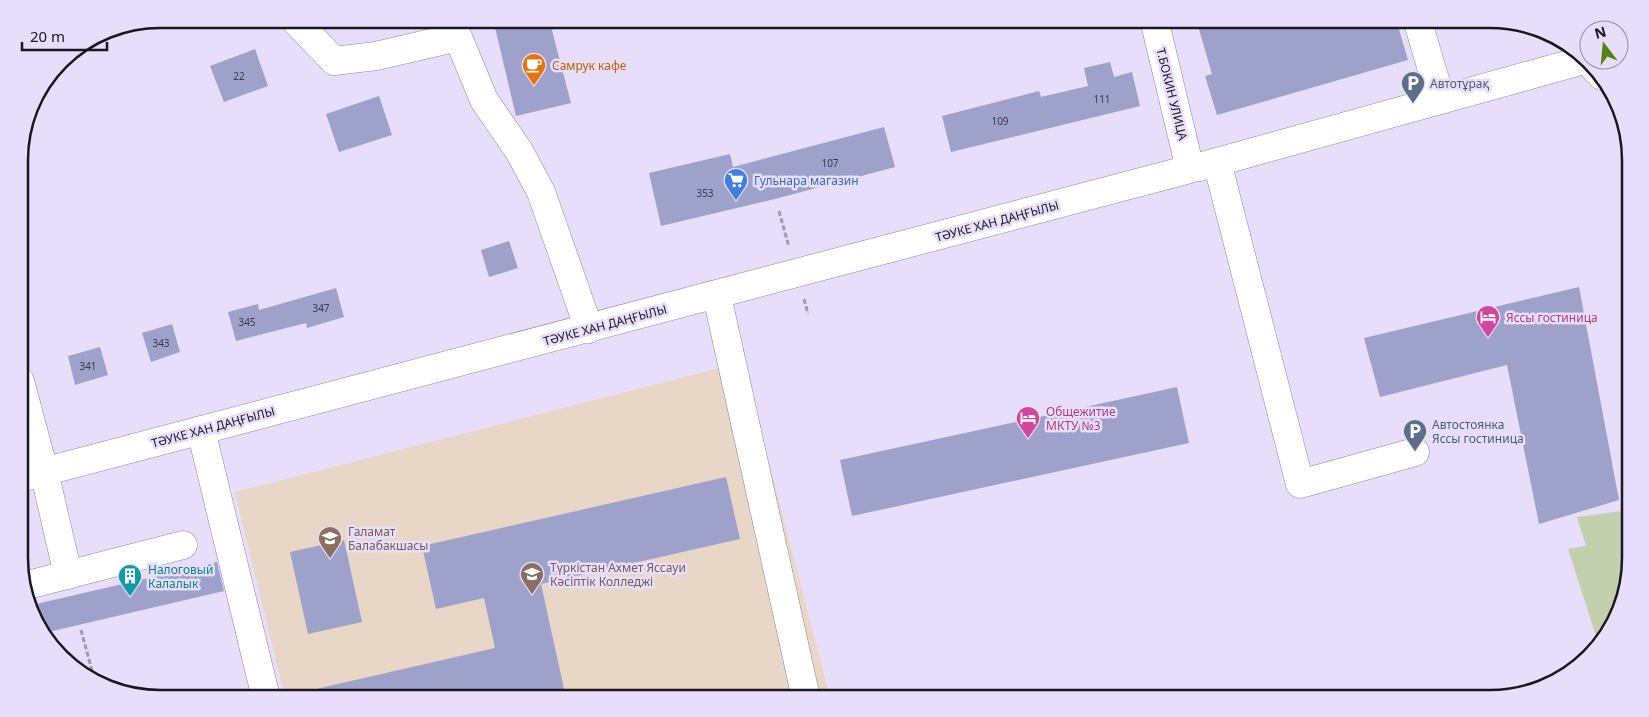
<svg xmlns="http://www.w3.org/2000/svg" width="1649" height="717" font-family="'Noto Sans',sans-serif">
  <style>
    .education { fill: #e8d6c6 }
    .green { fill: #c2d0ad }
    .building { fill: #9ea1c9 }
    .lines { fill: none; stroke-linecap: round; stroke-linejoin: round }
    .minor-casing { stroke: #8e86a0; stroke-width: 29 }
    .major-casing { stroke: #8e86a0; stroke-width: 29 }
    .path { stroke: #a19bb1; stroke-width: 3; stroke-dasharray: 5 2.5; stroke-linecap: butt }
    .minor { stroke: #fff; stroke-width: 28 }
    .major { stroke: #fff; stroke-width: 28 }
    .labels { text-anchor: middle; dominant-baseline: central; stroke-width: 5; stroke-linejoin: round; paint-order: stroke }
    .number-label { font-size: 10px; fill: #3b3a4b }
    .food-label { font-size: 12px; fill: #c56008; stroke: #e6defa; text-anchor: start }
    .service-label { font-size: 12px; fill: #4e5e75; stroke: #e6defa; text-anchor: start }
    .street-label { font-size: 12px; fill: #1a1721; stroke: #e6defa }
    .shop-label { font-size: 12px; fill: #366cbe; stroke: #e6defa; text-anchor: start }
    .hotel-label { font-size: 12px; fill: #b23c85; stroke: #e6defa; text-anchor: start }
    .education-label { font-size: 12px; fill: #785e54; stroke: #e6defa; text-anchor: start }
    .culture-label { font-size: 12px; fill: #0d838f; stroke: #e6defa; text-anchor: start }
    .rim { fill: none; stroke: #1a1721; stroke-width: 2.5 }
  </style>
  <rect width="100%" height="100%" fill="#e6defa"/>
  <path class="education" d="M743,362l87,336h-545l-50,-206z"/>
  <path class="green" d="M1630,510v47l-10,54 -23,28 -29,-90 18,-3 -9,-29z"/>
  <path class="building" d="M493,19h56l22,84 -55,13z
    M1196,19h200l12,41 -191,55 -12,-39 7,-2z
    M255,49l13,37 -44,16 -14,-36z
    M1110,62l4,15 18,-5 8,34 -189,46 -9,-36 97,-25 2,6 47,-11 -4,-18z
    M379,96l13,39 -53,17 -13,-38z
    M884,127l11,40 -120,32 -114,27 -12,-53 81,-19 3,13z
    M509,241l9,27 -29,9 -8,-27z
    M1579,287l40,213 -80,24 -32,-159 -127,32 -16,-59z
    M336,288l8,29 -37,11 -1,-5 -70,18 -8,-29 30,-8 1,6z
    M172,324l8,28 -29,10 -9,-29z
    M100,347l8,28 -33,10 -7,-29z
    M1177,387l12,56 -337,73 -12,-56z
    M726,477l14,62 -199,45 25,114h-249l-1,-9 179,-41 -11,-50 -48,11 -14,-63z
    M344,540l18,82 -54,12 -18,-82z
    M217,562l7,29 -180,42 -12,-28z"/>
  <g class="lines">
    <g class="minor-casing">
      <path id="minor" d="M294,19l40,42 42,-5 82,-19 26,63 35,51 22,41 48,137
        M1417,19l24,81
        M1595,69l7,7
        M1217,162l83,322 115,-32
        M1199,167l385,-107
        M717,296l89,402
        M20,381l24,90 24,104
        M201,430l65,268
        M24,586l159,-41"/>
    </g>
    <g class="major-casing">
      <path id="major" d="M20,478l1170,-309 -36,-150"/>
    </g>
    <path class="path" d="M779,211l10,36
      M804,299l4,15
      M81,630l13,48"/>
    <use href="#minor" class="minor"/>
    <use href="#major" class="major"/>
  </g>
  <defs>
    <g id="cafe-pin" transform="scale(1.25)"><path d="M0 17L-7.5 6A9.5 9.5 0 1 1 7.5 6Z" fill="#e8710a" stroke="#e6defa"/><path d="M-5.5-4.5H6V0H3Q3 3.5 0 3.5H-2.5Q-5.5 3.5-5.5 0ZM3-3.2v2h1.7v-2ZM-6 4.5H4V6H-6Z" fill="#fff"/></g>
    <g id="parking-pin" transform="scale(1.25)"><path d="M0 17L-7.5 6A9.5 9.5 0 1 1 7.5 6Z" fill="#5c6f8a" stroke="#e6defa"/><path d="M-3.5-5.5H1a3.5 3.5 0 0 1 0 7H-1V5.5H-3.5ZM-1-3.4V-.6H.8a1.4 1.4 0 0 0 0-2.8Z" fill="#fff"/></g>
    <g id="supermarket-pin" transform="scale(1.25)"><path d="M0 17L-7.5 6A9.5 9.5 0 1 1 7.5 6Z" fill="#3f7fe0" stroke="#e6defa"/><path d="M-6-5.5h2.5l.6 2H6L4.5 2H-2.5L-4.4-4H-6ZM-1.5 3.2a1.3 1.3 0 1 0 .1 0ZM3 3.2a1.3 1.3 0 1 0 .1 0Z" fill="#fff"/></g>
    <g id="hotel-pin" transform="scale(1.25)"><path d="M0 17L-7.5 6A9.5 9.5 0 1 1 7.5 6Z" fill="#d1479c" stroke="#e6defa"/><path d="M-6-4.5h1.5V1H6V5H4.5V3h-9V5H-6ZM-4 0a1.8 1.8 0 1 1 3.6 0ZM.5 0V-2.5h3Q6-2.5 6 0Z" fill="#fff"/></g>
    <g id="university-pin" transform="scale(1.25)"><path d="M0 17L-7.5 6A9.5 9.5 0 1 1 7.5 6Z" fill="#8d6e63" stroke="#e6defa"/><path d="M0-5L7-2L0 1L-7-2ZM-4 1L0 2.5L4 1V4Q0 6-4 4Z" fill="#fff"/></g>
    <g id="building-pin" transform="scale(1.25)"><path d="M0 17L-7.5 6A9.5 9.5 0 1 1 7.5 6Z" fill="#0f9aa8" stroke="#e6defa"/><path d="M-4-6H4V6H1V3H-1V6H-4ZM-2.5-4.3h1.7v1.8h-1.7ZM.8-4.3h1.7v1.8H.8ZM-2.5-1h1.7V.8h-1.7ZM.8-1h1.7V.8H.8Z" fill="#fff"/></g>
  </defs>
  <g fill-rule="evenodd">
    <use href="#cafe-pin" x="534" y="65"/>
    <use href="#parking-pin" x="1413" y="83"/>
    <use href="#supermarket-pin" x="736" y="180"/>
    <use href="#hotel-pin" x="1488" y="317"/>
    <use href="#hotel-pin" x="1028" y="418"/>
    <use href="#parking-pin" x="1415" y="431"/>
    <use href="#university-pin" x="330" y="538"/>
    <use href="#university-pin" x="532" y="574"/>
    <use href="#building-pin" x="130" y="576"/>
  </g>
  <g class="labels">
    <g class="number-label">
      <text x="239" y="76">22</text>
      <text x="1102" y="99">111</text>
      <text x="1000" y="121">109</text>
      <text x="830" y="163">107</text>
      <text x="705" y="193">353</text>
      <text x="321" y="308">347</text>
      <text x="247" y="322">345</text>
      <text x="161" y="343">343</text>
      <text x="88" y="366">341</text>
    </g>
    <g class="food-label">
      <text x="552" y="65">Самрук кафе</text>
    </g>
    <g class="service-label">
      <text x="1430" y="83">Автотұрақ</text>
      <text x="1432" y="424">Автостоянка<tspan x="1432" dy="14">Яссы гостиница</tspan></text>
    </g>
    <g class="street-label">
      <text transform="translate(1172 94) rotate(76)">Т.БОКИН УЛИЦА</text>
      <text transform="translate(997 221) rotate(-15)">ТӘУКЕ ХАН ДАҢҒЫЛЫ</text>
      <text transform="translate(605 325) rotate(-15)">ТӘУКЕ ХАН ДАҢҒЫЛЫ</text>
      <text transform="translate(213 427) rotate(-15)">ТӘУКЕ ХАН ДАҢҒЫЛЫ</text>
    </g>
    <g class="shop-label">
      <text x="754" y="180">Гульнара магазин</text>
    </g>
    <g class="hotel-label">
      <text x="1506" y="317">Яссы гостиница</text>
      <text x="1046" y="411">Общежитие<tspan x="1046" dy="14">МКТУ №3</tspan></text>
    </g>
    <g class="education-label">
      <text x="348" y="531">Галамат<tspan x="348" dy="14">Балабакшасы</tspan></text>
      <text x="550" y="567">Түркістан Ахмет Яссауи<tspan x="550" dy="14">Кәсіптік Колледжі</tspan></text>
    </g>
    <g class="culture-label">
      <text x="148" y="569">Налоговый<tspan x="148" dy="14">Калалык</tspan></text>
    </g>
  </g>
  <path d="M0 0H1649V717H0ZM160 28H1490A132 132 0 0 1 1622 160V558A132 132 0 0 1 1490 690H160A132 132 0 0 1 28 558V160A132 132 0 0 1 160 28Z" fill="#e6defa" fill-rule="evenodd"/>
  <path class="rim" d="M160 28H1490A132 132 0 0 1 1622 160V558A132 132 0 0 1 1490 690H160A132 132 0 0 1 28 558V160A132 132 0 0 1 160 28Z"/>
  <g transform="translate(1604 45) rotate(344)"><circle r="24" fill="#e6defa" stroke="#948ea3"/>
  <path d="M0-4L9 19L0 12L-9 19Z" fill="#57820d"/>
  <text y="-8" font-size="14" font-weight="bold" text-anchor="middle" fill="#1a1721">N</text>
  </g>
  <path d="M22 42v8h85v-8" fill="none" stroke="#1a1721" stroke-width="2.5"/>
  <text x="30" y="42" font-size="15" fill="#1a1721" stroke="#e6defa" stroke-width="4" paint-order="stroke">20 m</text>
</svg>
